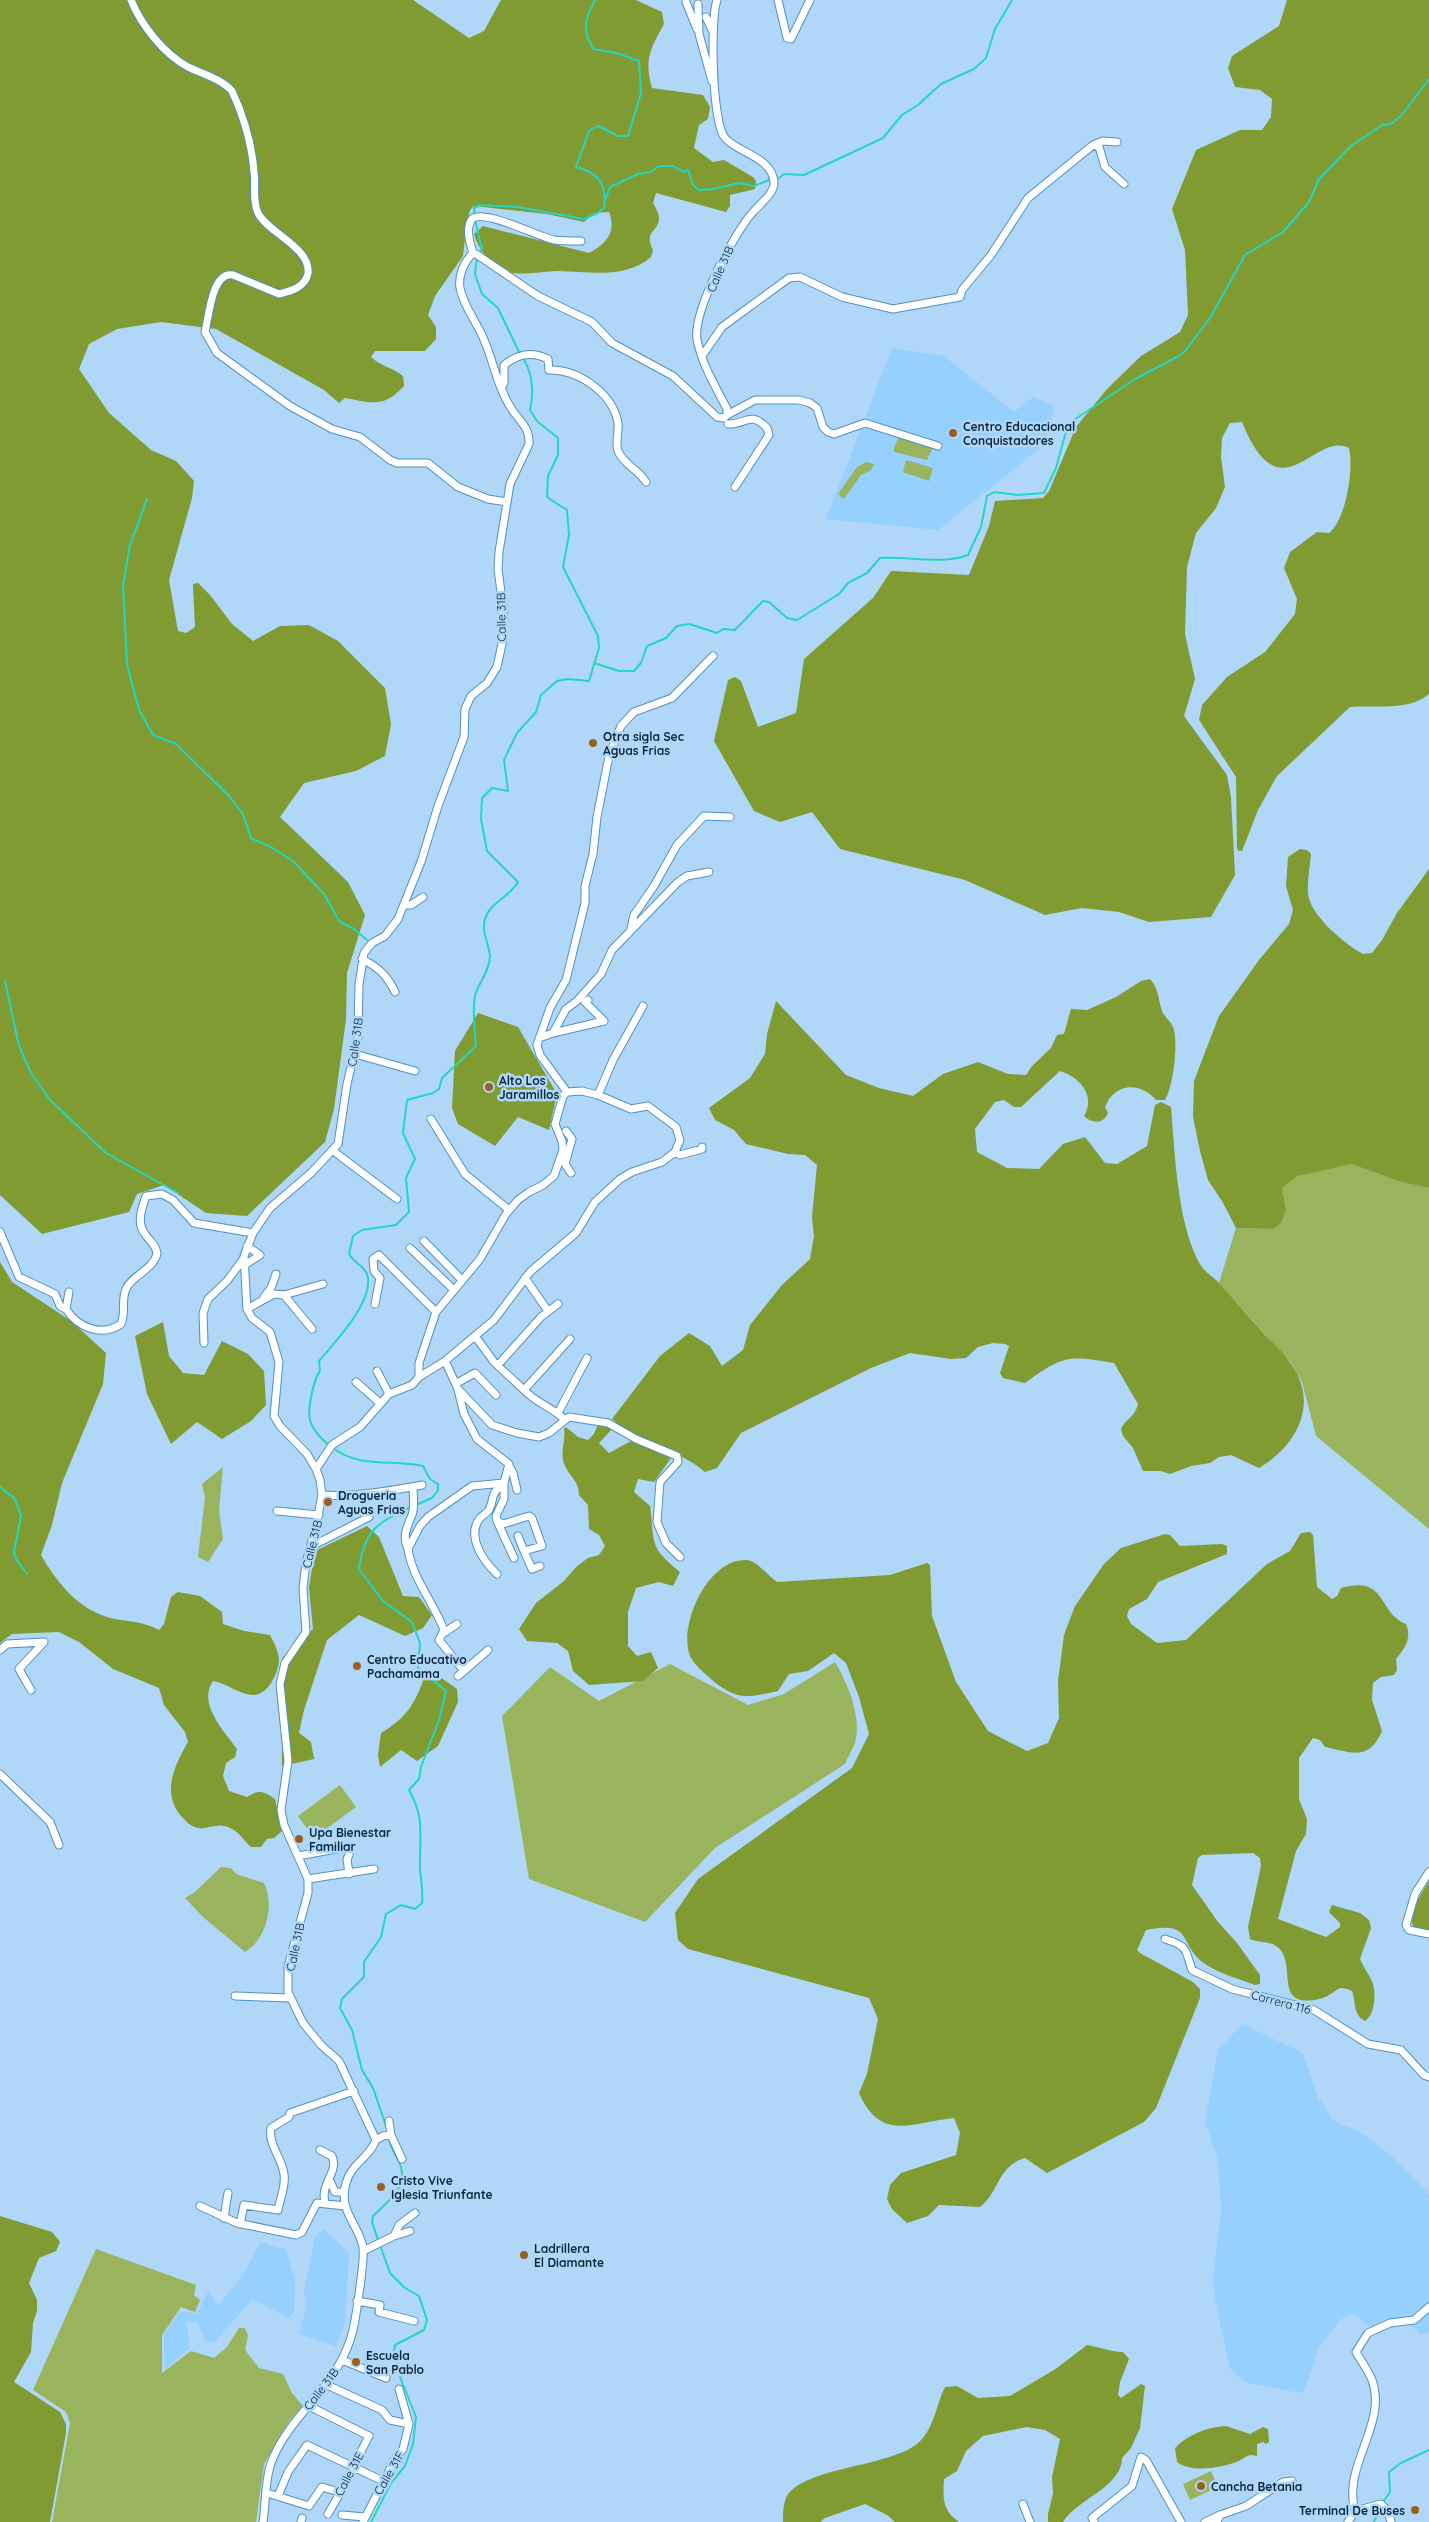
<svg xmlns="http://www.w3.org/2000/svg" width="1429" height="2522" font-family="Quicksand,sans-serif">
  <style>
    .built { fill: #96d0fe }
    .green { fill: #99b45c }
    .forest { fill: #7f9b32 }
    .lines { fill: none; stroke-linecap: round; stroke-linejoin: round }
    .stream { stroke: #24d6c2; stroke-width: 2 }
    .minor-casing { stroke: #4f91c3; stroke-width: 9 }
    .minor { stroke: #fff; stroke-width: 7 }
    .poi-dot { fill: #9a5f20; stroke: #b0d7f7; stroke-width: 2 }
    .labels { text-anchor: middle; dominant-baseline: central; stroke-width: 5; stroke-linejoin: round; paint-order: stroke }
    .street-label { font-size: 12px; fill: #0a263a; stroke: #b0d7f7 }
    .poi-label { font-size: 12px; font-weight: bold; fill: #0a263a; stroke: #b0d7f7; text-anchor: start }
  </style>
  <rect width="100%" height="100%" fill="#b0d7f7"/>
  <path class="built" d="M892,348l52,8 70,56 19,-15 22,9 -11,39 -106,85 -112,-11z
    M1242,2024l61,29 15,44 16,24 30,13 27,22 38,38v137l-8,4 -14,-13 -39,4 -15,-13 -13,7 -22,29 -12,39 -6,5 -56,-11 -14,-14 -14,-63 -3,-25 8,-68 -3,-52 -13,-38 13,-72z
    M323,2229l26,24 -4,70 -9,23 -37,-12 8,-29 -3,-14 11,-54z
    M261,2242l25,8 9,30 -1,32 -6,6 -35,-19 -39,43 -8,1 -8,-20 -12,-2 4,27 -25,21 -1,-34 16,-24 17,3 11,-22 10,14 24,-30z"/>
  <path class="green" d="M899,437l34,10 -6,13 -33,-8v-5z
    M906,460l27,8 -4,13 -26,-9z
    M866,462l8,2 -3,6 -10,5 -17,24 -6,-5 19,-27z
    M1351,1164l50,18 28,6v341l-113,-93 -14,-54 -11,-19 -72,-80 17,-55 37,1 13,-19c-1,-6 -4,-14 -4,-20 2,-16 56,-23 69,-26z
    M223,1467l-4,43 4,29 -15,23 -10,-5 7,-60 -3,-13z
    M835,1662c13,22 27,55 20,81 -3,7 -7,14 -10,21l-130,84 -70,74 -116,-43 -27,-163 48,-49 49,34 71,-37 78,41 36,-11z
    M340,1785l16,22 -42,31 -16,-22z
    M221,1867l10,1 5,6 28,9c11,22 2,57 -19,69l-42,-35 -18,-19 10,-6z
    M96,2249l100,36 -2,10 6,5 -5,12 -14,-5 -19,28v38l29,-22 23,7 13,-11 12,-19h6l3,8 -3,14 14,18 24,6 9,19 11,13 -13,14 -26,44 -8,58h-204l18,-99 -4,-11 -33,-22z
    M1211,2471l7,16 -28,13 -7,-16z"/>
  <path class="forest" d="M0,0h413l56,38 15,-7 17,-31h135l26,12 2,12c-14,25 -20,36 -12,64l51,7 7,12 -2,12 -9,6 -5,23 19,14 11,-2 29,17 3,4 -1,8 -25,6v11l-4,6 -70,-19 -3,10c2,4 6,10 6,15 0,14 -16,13 -6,32l-2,7c-26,22 -61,15 -92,14 -14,0 -38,5 -50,1 -18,-6 -30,-21 -35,-38l9,-8 106,27c17,-9 28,-21 20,-41l-15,1 -10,9 -37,-8 -73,-8 -4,4 -3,12 -4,34 -28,40 -7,19 8,12v12l-11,12h-50l-4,6c8,8 22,11 32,19l1,10c-20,22 -32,17 -59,12l-6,5 -15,-13 -108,-61 -55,-7 -44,7 -28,15 -10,25 30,44 42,37 25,11 18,20 -2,17 -23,82 9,51 8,2 9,-6 -2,-39v-4l5,-1 12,12 22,29 21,17 27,-15 29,-1 29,16 47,47 6,36 -6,32 -29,15 -52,12 -24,34 68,65 17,33 -18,58 -1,46 -12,90 -9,33 -78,74 -41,-3 -42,-28 -27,9 -8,18 -87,22 -42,-39z
    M1287,0h142v694c-19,17 -54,11 -79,13l-73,69 -19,34 -16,41h-3l-2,-2 -1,-72 -37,-57 3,-15 25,-28 38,-25 30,-38 2,-15 -13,-31 6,-16 27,-20 12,1c17,-13 25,-64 20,-85 -35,-18 -68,70 -107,-26l-12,1 -8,15 -1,19 4,30 -9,21 -20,25 -9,34 -2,67 10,45 -11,37 43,59 4,22 4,78 -24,42 -62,5 -30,-10 -37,-4 -37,7 -80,-35 -125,-31 -28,-37 -32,10 -26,-11 -40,-70 14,-61 7,-3 6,4 17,46 38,-14 8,-54 69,-61 18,-27 78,4 20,-49 6,-25 48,-3 6,-7 27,-64 31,-38 34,-33 39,-24 8,-17 -3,-65 -13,-41 24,-59 44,-20h22l9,-13 1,-18 -12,-9 -25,-3 -7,-19 4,-12 47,-30z
    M1300,849l7,1 4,4c-1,13 -4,26 -3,39 1,22 38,52 55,61l9,-1 10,-13 15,-27 32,-44v319l-28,-6 -50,-18 -53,12 -14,10 -2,4 4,20 -5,13 -8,6 -37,-1 -14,-27 -14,-21 -8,-29 -7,-34 1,-36 25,-65 40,-56 30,-36 4,-14 -7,-24 2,-29z
    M1150,979c9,10 8,20 12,32 2,6 9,10 11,16 6,14 0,61 -8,73h-9c-16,-19 -42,-17 -51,7l3,6c-4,11 -16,11 -24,3 12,-20 -4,-39 -24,-45l-39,36h-7l-10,-7 -9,2 -20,27 2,23 30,16 32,1 24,-25 22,-7 20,26 12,1 30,-18 8,-41 6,-3 10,5c4,47 6,118 30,159 5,7 14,12 19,18 13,14 25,29 38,43 10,12 24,23 33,37 28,39 7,81 -32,104l-28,-13 -12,2 -9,6 -19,3 -21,8 -9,-3h-18l-10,-23 -10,-12 -2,-7c5,-11 13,-10 17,-25l-24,-41c-45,-8 -51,-8 -89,20l-22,-5 -3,-5 9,-27 -4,-2 -12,-1 -15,4 -12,11 -15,1 -41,-6 -39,15 -130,65 -24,35 -12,4c-28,-24 -66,-29 -93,-53l48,-63 29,-23 21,13 12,20 21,-16 7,-25 32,-40 28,-26 4,-23 -2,-19 5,-52 -12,-10 -17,-1 -42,-10 -12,-14 -19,-10 -6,-12 41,-30 15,-24 2,-20 9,-33 70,74 33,13 34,8 30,-22 35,-12 30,12 18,1 6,-9 19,-18 6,-13 7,-1 7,-25 16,1 29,-13 25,-16z
    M478,1013l40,14 39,67 -8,36 -31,-13 -23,29 -37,-22 -6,-16 3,-57z
    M0,1262l12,20 59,39 35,32 -3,31 -41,99 -10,42 -11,30c15,26 36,53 66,62 20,6 31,2 52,13l5,-6 7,-27 7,-5 22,4 22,16 1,12 21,7 26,4c4,8 9,17 9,26 -1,13 -11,34 -26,34 -13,0 -27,-12 -40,-14 -16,23 12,51 24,68l-2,8 -9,6 -3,13 6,15 18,6c12,-8 16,-6 28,2l7,32 -8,7 -7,1 -6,8h-10c-6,-5 -12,-15 -19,-18 -14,-8 -23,1 -34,-1 -8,-2 -11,-6 -16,-11 -21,-23 -8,-51 6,-75l-3,-10 -21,-27 -5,-17 -46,-19 -34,-27 -20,-10 -47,2 -12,9z
    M163,1322l6,34 14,17 21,2 18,-34 26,13 16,17 2,34 -15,16 -29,18 -25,-17 -26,22 -24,-50 -12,-58z
    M598,1424l14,5 -13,14 10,10 22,-12 40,17 -17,24 -16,-3 -4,13 16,14c5,38 -2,40 30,66l-7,14 -14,-4 -23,6 -8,24v34l9,10 14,-4 7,16 -15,13 -54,4 -16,-14 -5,-20 -11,-8 -30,-2 -8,-12 17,-26 28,-22 12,-14 12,-9 11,-3 6,-9 -6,-11 -10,-6 -1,-24 -9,-10c0,-14 -9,-18 -14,-29 -6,-13 1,-24 -1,-37l2,-2 12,10 10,3 6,-6z
    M367,1526l12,11 24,59 16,1 13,18 -9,13 -18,8 -46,-21 -32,25 -23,70 -5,23 12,9 3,17 -32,7v-108l31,-29 -4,-42 6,-36z
    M1310,1532l3,3 4,52 15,12 5,-3 4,-8c47,-13 36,25 65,36 6,15 -1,24 -10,35l1,11 -3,5 -13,2 -8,6 -1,17 10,31c-13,30 -29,22 -57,16l-5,-7 -7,-2 -14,20v41l8,20 -1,15 -10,17 -18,68 48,18 14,-10v-4l-11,-11 3,-7 28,8 9,7 2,8 -11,31c3,8 10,16 13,25 3,10 2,31 -8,37 -12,-6 -9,-19 -13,-30 -14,-6 -12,-2 -23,4 -8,5 -26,8 -33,3 -15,-8 -2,-41 -20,-52 -7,-5 -18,-3 -26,-7l-2,-12 13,-61 -1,-8 -7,-5 -51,2 -4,3 -6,27 26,37 19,21 23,32v9l-5,1c-16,-6 -35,-11 -50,-21 -28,-20 -10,-44 -59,-34l-9,20 3,3 53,29 7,7v9l-44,110 -12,14 -97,51 -22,-15c-28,8 -25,33 -45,49l-41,-2 -11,11 -21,7 -15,-14 -5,-10 3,-14 11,-12 55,-18 4,-22 -6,-15c-41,4 -73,25 -95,-25l8,-19 11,-55 -9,-21 -181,-49 -10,-9 -3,-27 23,-34 154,-111 17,-34 -10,-37 -13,-34 -12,-10 -26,18 -19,3 -11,17c-10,2 -21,5 -30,5 -13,1 -28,-9 -37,-17 -8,-7 -19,-16 -22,-26 -9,-32 20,-95 58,-93 10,1 21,16 30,22l113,-7 37,-12 3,2 2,51 24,66 32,49 39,20 21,-8 11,-25 -1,-37 6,-46 11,-29 29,-42 17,-16 44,-14 5,1 10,11 42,-2 5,2v8l-69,28 -11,17 -18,10 -2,7 4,8 26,19 29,-3 81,-76 23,-13 11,-18z
    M426,1672l14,5 17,12 1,13 -20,44 -21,15 -16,-11 -21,17 -2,-12 3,-22c27,-16 35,-31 45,-61z
    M1429,1881v50l-15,-3 -3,-8 6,-19z
    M0,2216l52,16 8,10 -4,9 -17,7 -10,25 8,17v11l-4,12 -2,29 -17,30 46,30 6,12v9l-16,89h-50z
    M1087,2345c13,2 23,7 36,7l6,7 -9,23 -2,13 3,3 20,-14 4,2 -5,42 -9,20 -9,10c0,29 -45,41 -59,64h-15v-8l5,-21 -1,-16 8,-38 -15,-9 -18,-3 -44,9 -17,15 -9,20 -13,8c-1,20 -2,31 15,43h-64l-8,-7 -22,-11 -40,14 -5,4h-37c0,-9 0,-18 4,-26 18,-29 101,-29 130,-52 17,-14 19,-39 28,-57l12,-1 21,12 32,-2 47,-28z
    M1226,2426l24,8 13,-7 5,2 1,13 -3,2 -3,-2 -6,2v12l-6,-1c-6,1 -9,5 -15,7 -16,6 -44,11 -59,0l-2,-14c14,-14 32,-21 51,-22z"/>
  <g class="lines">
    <path class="stream" d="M779,178l5,-4 20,1 79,-37 19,-23 16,-10 23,-21 33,-15 12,-11 9,-29 17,-29
      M606,198l4,-11 28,-13 13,-2 8,-6h14l10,6 5,-2 5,15 6,5 14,-1 26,-6 15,3 15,-6
      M475,215l-1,-7 6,-3 38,2 66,12 14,-6 6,-5c3,-24 -5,-35 -28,-41l13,-36 9,-5 20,10h10l13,-43 -2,-32 -23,-8 -23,-4c-11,-21 -9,-28 2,-49
      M475,220l7,29 -3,4
      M477,257l-2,17 7,20 16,14 22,46
      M147,499l-17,46 -7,41 4,78 12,46 14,25 23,9 54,53 13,17 8,24 20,9 22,14 31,33 15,27 15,8 13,11
      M594,663l25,8h15l7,-8 6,-17 19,-8 11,-12 12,-2 28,9 6,-4 12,1 28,-29 6,1 18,16 10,2 42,-26 9,-11 19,-10 13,-15c28,-2 62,7 88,-3l13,-28 6,-31 7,-4 24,3 26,-2 12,-25 9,-33 9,-15 61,-41 44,-23 7,-6 24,-32 35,-63 38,-23 26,-30 10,-23 32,-33 31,-21 9,-1 11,-9 27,-36
      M5,981l14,65 12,27 19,27 56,53 72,40
      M329,1445c-7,-5 -17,-16 -19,-25 -3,-10 4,-42 10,-49l-1,-10c15,-18 57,-61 48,-87 -4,-9 -14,-12 -18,-20l4,-18 9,-6 34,-5 13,-13 -3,-34 9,-19 -12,-26 4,-33 26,-7 6,-4 3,-11 34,-32c-1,-16 -4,-34 -1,-50 3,-13 15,-25 15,-40 -1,-13 -9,-24 -5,-37 5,-17 25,-22 33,-37l-31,-31 -6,-32 1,-21 10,-10 16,3 -4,-31 13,-27 19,-21 5,-17 16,-14 11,-2 21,2 10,-33 -1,-12 -35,-69 6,-32 -2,-25 -20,-13 1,-21 10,-21v-17l-21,-17 -7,-11c4,-18 3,-36 -7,-52
      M333,1448c28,21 59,11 90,18l7,13 8,5v6l-6,8 -16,7
      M0,1487l15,12 6,17 -7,36 2,7 11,15
      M386,2126l-13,-38 -11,-18 -10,-40 -12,-22 2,-9 22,-22v-15l17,-25 5,-23 15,-9 14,4 7,-6c2,-15 -3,-28 -2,-42 0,-30 4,-44 -11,-71l10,-11 2,-12 18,-47 7,-29 -28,-23 2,-25 -8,-21 -29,-21 -24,-32c5,-39 19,-47 52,-62
      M378,2240l-6,-18 1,-6c15,-15 36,-29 27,-52 -4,-9 -10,-16 -11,-26
      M1383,2502l7,-10 -1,-20 12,-9 28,-13
      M371,2522l20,-39 14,-17 8,-22 3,-27 -16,-40 2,-4 -9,-17 2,-11 29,-15 3,-10 -8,-24 -14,-8 -15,-15 -10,-28
      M1374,2522l7,-16"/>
    <g class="minor-casing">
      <path id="minor" d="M131,0c10,25 33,54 57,67 15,7 33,12 44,24 11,24 20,54 22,81 2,13 -2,28 4,41 9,19 53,35 50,60 -2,14 -17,18 -29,21l-46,-19c-21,-4 -24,41 -28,57l12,21 73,53 42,23 28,8 30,23 7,3h31l30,24 30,12 19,3
        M778,0l9,38 4,1 19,-39
        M686,2l11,27
        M698,4l1,30 13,47
        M706,17l6,13
        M1093,145l6,2 6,20 19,17
        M473,253c-3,-9 -8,-25 -1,-34 10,-11 67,18 82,21 8,1 18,1 27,1
        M702,356l20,-29 67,-49 11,-1 42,20 51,12 67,-12 2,-7 29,-35 37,-57 65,-53 10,-4 14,1
        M501,388l3,-5v-18c14,-11 27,-14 44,-6l1,11c30,-1 64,24 69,53 1,9 -3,19 0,28 6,14 20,18 28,31
        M727,415l28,-15h44l11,3 7,5 6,19 5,5 6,2 31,-11 73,23
        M728,424c18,1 22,-14 39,4l2,7 -34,52
        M404,905h7l12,-8
        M631,928l3,-13 20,-29 23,-41 27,-29 26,1
        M362,959c17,9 25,16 33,33
        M553,1033l51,-12 -19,-19 3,-2
        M539,1038l14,-5 13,-24 11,-8 24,-27 11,-24 66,-68 9,-6 22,-4
        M355,1054l60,17
        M567,1092l-27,-37 -3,-10 13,-37 16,-28 19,-77v-17l8,-32 4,-37 12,-61 12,-30 13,-14 38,-14 41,-42
        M598,1095l15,-35 30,-54
        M431,1119l34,55 44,36
        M566,1131l6,8 -7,25 6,9
        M332,1150l65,49
        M675,1152l5,3 22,-6v-2
        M0,1232l19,45 36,17 5,12 6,3
        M424,1241l38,39
        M410,1248l44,42
        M243,1266l17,-11 -13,-9
        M525,1278l23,33
        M69,1292l-3,17c12,19 36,28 55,15 5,-11 0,-25 5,-35 5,-13 27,-19 31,-35 -1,-10 -7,-12 -12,-20 -9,-11 -3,-26 1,-38l16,-2 11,6 21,23 59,10
        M284,1295l39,-11
        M264,1297l7,-9 5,-14
        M375,1304l5,-26 -6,-7 -1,-12 6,-4 57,57
        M247,1309l27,-15 10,1 28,34
        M475,1336l19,26 30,28
        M204,1343l-1,-30 5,-14 19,-18 17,-23
        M498,1365l43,-48 17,-13
        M377,1371l12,23
        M419,1377l26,-16 13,28 34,36 25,8 22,4 10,-4 20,-16 39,6 28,16 41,17 1,6 -18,20 -3,40 9,21 14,14
        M356,1382l24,21
        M457,1383l18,-10 21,22
        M458,1390l6,24 13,25 32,25 -5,19v16l-8,17 1,5 6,3 26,-8 3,2 10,28 -18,5 8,18 8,-3
        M558,1413l29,-55
        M564,1419c-12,-12 -28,-16 -40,-29l46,-51
        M509,1466l4,7 4,17
        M316,1469l16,-24 28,-18 29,-33 23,-9 7,-8v-14l17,-51 44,-53 26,-45 12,-14 11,-8 14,-7 11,-9 9,-26 -1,-9 -7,-17 8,-28 4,-4 15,-1 16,4 33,14 17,-3 28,21 4,13 -5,12 -13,10 -30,10 -12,7 -25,23 -19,31 -46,39 -36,48 -49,41
        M322,1495c33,2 67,-4 100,-10
        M277,1511l42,4
        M497,1521l17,37
        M518,1536l6,15
        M312,1546l57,-29
        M408,1549c-6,-13 -1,-22 4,-34 3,-8 1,-20 1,-28
        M497,1574c-14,-13 -31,-38 -17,-56 3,-3 7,-5 9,-8 7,-15 -1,-13 15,-27
        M444,1633l13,-9
        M0,1650l7,-6 37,-2 -25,27 12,21
        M464,1671l24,-21
        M458,1676l6,-5 -25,-31 5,-10c-10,-27 -32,-52 -36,-81l12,-23 8,-9 44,-31 32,-3
        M0,1774l50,48 9,23
        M349,1855l-2,4 2,15
        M298,1856l49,-9
        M1429,1872l-14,22 -9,31 3,5 20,4
        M308,1879l66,-10
        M1165,1939c23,7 20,10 27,31l40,19 82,21 54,34 33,6 23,25 5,2
        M235,1996l55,2
        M389,2121l2,14 11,24
        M376,2140l7,-4 8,-1
        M320,2150l12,6c7,17 -12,27 -7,46
        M329,2179l6,13h9
        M200,2206l37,17 59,12 6,-3 15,-29 28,3
        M224,2218l4,-25
        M240,2224l4,-19 34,5c2,-12 8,-23 6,-36 -2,-16 -16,-29 -13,-46l18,-11 1,-4 64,-22
        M394,2236l16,-5
        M363,2251l31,-15 5,-11 16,-12
        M357,2301l23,4 -1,7 35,9
        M342,2360l44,18
        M327,2385l55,25 8,10 19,4 -6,25 -8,10 -32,63
        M399,2389l10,35
        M313,2408l56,28 -15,29v4l-26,45
        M267,2493l42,13 13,-19 17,5
        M278,2496l10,-24 19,-27 76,36
        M1023,2504l7,18
        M342,2515l23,2
        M263,2522c3,-20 2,-46 10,-64 21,-48 67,-73 80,-128 3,-13 12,-72 10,-83 -5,-24 -25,-36 -17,-64 5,-19 24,-26 30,-43l-37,-79 -18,-16 -18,-22 -15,-31v-25l20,-74v-14l-24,-54 -3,-15 7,-49 -8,-77 5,-21 21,-31 -3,-44 3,-25 10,-37 6,-31 -2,-15 -4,-11 -9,-15 -27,-28 -6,-10 5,-54 -9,-30 -18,-14 -5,-9 -3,-53 9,-23 17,-25 41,-35 27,-29 9,-60 11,-46 1,-54 5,-31 8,-10 13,-7 13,-17 23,-57 17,-56 26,-69 1,-28 6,-13 16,-13 10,-16 5,-23 1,-36 -5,-39 1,-17 11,-68 19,-40c1,-17 -10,-23 -18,-36 -15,-23 -18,-51 -30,-75 -7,-14 -18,-29 -21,-45 -2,-13 4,-26 13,-35l3,1 62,42 54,26 20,21 61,33 44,41 7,1 3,-3v-6c-11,-22 -26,-46 -30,-70 -4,-28 37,-106 56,-127 7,-8 22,-19 21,-30 -2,-25 -36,-29 -49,-44 -13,-15 -15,-119 -8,-138
        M301,2522l1,-4
        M1094,2522l-2,-4 40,-32 9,-29 5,3 35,62
        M1205,2522l15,-7
        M1217,2522l3,-7 26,-9 37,-24 9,-1
        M1348,2522l7,-11
        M1391,2522l-3,-11 -7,-7 -26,7c-13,-46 33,-86 17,-131 -4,-10 -11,-19 -16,-28l12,-19 22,-10 24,-3 15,-13"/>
    </g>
    <use href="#minor" class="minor"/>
  </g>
  <g class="poi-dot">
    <circle cx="953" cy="433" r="5"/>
    <circle cx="593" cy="743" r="5"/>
    <circle cx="489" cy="1087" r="5"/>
    <circle cx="328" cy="1502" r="5"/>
    <circle cx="357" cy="1666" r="5"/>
    <circle cx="299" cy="1839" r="5"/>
    <circle cx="381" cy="2187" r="5"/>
    <circle cx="524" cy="2255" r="5"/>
    <circle cx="356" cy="2362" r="5"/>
    <circle cx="1201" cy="2486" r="5"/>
    <circle cx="1415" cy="2510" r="5"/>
  </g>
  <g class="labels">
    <g class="street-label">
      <text transform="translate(720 269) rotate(-66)">Calle 31B</text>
      <text transform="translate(501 617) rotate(-91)">Calle 31B</text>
      <text transform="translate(355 1042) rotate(-82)">Calle 31B</text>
      <text transform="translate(312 1544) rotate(-76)">Calle 31B</text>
      <text transform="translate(295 1947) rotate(-78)">Calle 31B</text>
      <text transform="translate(1281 2002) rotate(15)">Carrera 116</text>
      <text transform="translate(321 2389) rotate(-53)">Calle 31B</text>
      <text transform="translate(389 2473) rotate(-60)">Calle 31F</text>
      <text transform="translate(349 2474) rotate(-62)">Calle 31E</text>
    </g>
    <g class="poi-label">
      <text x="963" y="426">Centro Educacional<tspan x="963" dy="14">Conquistadores</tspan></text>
      <text x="603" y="736">Otra sigla Sec<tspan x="603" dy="14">Aguas Frias</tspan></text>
      <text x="499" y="1080">Alto Los<tspan x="499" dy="14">Jaramillos</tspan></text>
      <text x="338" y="1495">Drogueria<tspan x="338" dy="14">Aguas Frias</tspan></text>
      <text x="367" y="1659">Centro Educativo<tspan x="367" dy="14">Pachamama</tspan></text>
      <text x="309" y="1832">Upa Bienestar<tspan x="309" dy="14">Familiar</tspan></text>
      <text x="391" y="2180">Cristo Vive<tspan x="391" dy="14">Iglesia Triunfante</tspan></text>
      <text x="534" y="2248">Ladrillera<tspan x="534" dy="14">El Diamante</tspan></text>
      <text x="366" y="2355">Escuela<tspan x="366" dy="14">San Pablo</tspan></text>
      <text x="1211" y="2486">Cancha Betania</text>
      <text x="1405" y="2510" text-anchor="end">Terminal De Buses</text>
    </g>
  </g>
</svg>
